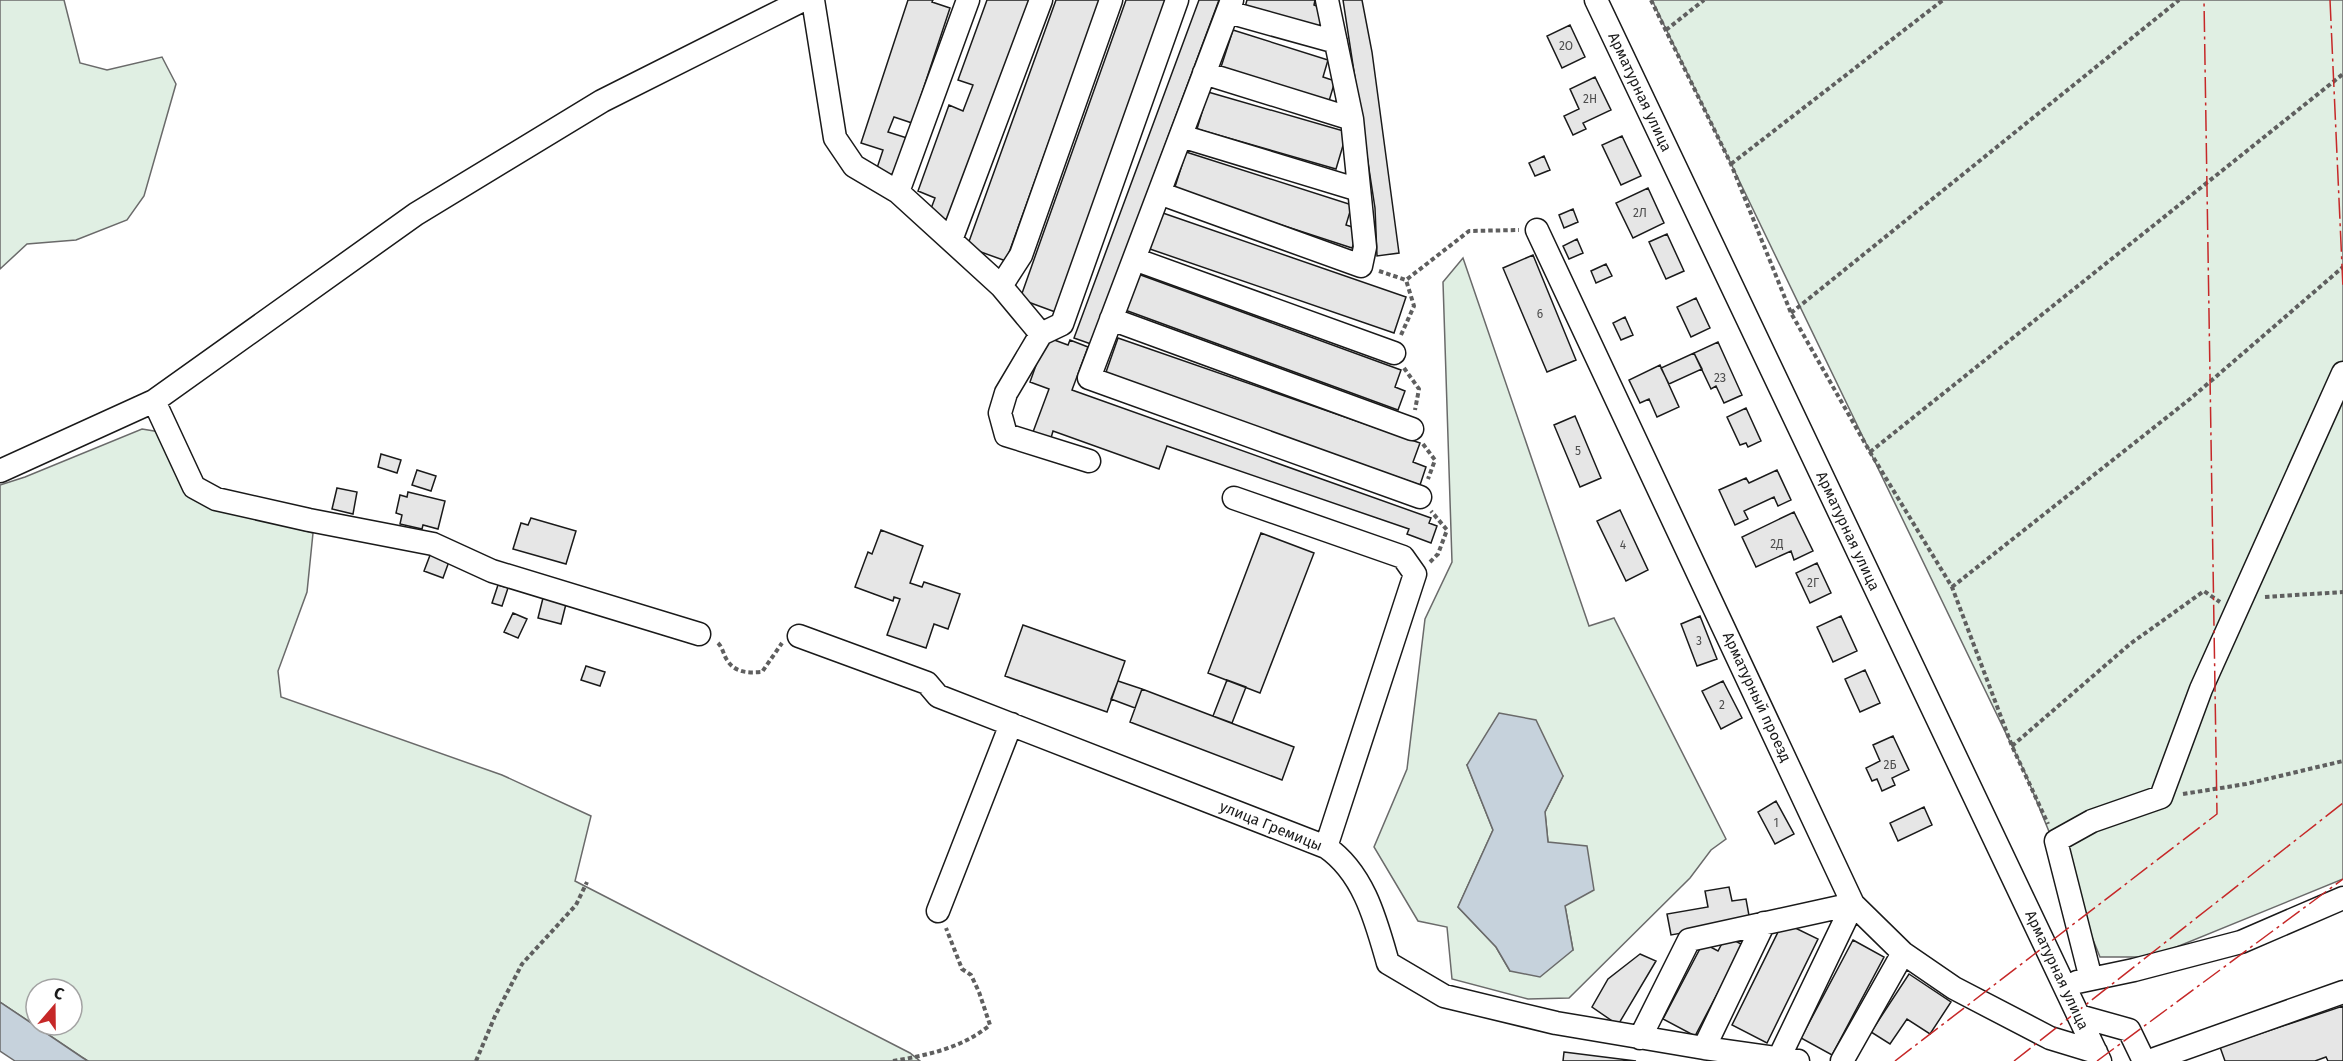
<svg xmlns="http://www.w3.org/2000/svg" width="2343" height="1061" font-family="'Fira Sans',sans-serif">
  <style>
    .green { fill: #e0efe3; stroke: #6a6a6a; stroke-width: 1.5; fill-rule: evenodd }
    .water { fill: #c6d2dc; stroke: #6a6a6a; stroke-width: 1.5 }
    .building { fill: #e6e6e6; stroke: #1a1a1a; stroke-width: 1.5 }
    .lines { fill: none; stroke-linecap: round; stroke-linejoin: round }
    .minor-casing { stroke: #1a1a1a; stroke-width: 25 }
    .path { stroke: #5f5f5f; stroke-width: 4; stroke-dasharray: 4.5 3; stroke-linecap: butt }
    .minor { stroke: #fff; stroke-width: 22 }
    .power { stroke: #c62828; stroke-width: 1.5; stroke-dasharray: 21 4.5 3 4.5; stroke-linecap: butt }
    .labels { text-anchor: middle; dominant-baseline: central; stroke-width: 4.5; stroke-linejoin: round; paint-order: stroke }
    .number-label { font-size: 12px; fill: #4d4d4d }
    .street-label { font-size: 15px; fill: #1a1a1a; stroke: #fff }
  </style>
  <rect width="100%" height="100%" fill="#fff"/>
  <path class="green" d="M0,0h64l16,63 27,7 55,-13 14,27 -32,112 -17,24 -51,20 -49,4 -27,25z
    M1652,0h691v879l-191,78h-52l-74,-182z
    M1463,258l126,368 25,-8 112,221 -15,11 -21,28 -121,120 -41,1 -76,-20 -5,-52 -29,-6 -44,-74 33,-78 18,-150 27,-57 -9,-280zM1467,765l96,11 -18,36 3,30 17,64 8,44 -63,21 -14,-24 -38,-40 35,-77z
    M142,429l18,3 36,69 117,32 -6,59 -29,79 3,26 221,78 89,41 -16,65 335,172 10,8h-832l-88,-59v-517l25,-8zM36,989h36v36h-36z"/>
  <path class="water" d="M1499,713l37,7 27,56 -18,36 3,30 39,4 7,44 -29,16 8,44 -33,27 -30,-6 -14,-24 -38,-40 35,-77 -26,-65z
    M0,1002l83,56 5,3h-73l-15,-10z"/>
  <path class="building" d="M908,0h25l-1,2 18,6 -38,115 -18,-6 -6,15 19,6 -13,39 -18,-6 7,-21 -22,-7z
    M987,0h43l-81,222 -20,-8 6,-16 -17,-7 31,-86 14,6 10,-26 -15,-5z
    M1056,0h44l-94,261 -39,-14z
    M1126,0h43l-111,313 -38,-14z
    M1199,0h20l-128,344 -17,-6z
    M1247,0h68l-1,5 11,4 -5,19 -75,-21z
    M1343,0h19l10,52 27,201 -22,3 -2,-48z
    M1570,25l15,32 -23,11 -15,-32z
    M1233,30l95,30 -5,17 12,4 -6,20 -108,-34z
    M1595,77l16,33 -28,13 3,6 -13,6 -9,-19 15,-7 -9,-20z
    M1208,92l139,40 -11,37 -139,-40z
    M1622,136l19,40 -20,9 -19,-40z
    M1186,152l166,53 -6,20 13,4 -7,19 -178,-58z
    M1544,156l6,14 -15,6 -6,-13z
    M1648,188l16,35 -31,15 -17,-35z
    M1573,209l5,13 -14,6 -5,-13z
    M1160,212l246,85 -12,36 -247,-85z
    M1667,234l17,37 -18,8 -17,-37z
    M1577,239l6,14 -14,6 -6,-13z
    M1533,255l43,105 -29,12 -44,-104z
    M1606,264l6,12 -16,7 -5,-12z
    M1138,274l263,96 -6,17 10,4 -7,19 -273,-100z
    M1696,298l14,30 -19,9 -14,-30z
    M1625,317l8,18 -12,5 -8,-17z
    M1046,337l22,8 2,-5 18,7 -16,43 359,128 -2,5 8,3 -6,17 -24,-9 2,-5 -242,-83 -8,23 -106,-38 -2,7 -18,-6 16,-43 -19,-7z
    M1118,338l302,105 -7,19 13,5 -6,18 -315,-110z
    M1718,342l24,53 -18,8 -8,-17 -5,3 -17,-36z
    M1694,353l8,16 -33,15 -8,-16z
    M1660,365l19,42 -22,10 -8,-18 -9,4 -11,-23z
    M1746,408l15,33 -13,6 -2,-4 -6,2 -13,-28z
    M1575,416l26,62 -21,9 -26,-62z
    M381,454l20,6 -4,13 -19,-6z
    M417,470l19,6 -5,15 -19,-6z
    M1777,470l14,30 -13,6 -4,-9 -30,14 4,8 -13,6 -16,-35 27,-12 3,5z
    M337,488l20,4 -4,22 -21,-5z
    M408,492l37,9 -7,28 -15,-4 -1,4 -22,-5 2,-9 -6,-2 4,-18 7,2z
    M1620,510l28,60 -22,11 -29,-60z
    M1794,512l19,39 -19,9 -3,-9 -35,16 -14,-30z
    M531,518l45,13 -10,33 -53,-15 8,-26 7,2z
    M881,530l42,16 -13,37 12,4 2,-5 36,12 -12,35 -14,-5 -8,24 -39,-13 13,-36 -6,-2 -1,4 -38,-14 13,-35 4,2z
    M1261,533l53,20 -54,140 -52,-20z
    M432,550l19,6 -8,22 -19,-7z
    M1817,563l14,30 -21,10 -14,-30z
    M498,585l10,3 -6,18 -10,-3z
    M543,598l23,6 -5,20 -23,-6z
    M513,613l14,6 -9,19 -14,-6z
    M1700,616l17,43 -20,7 -16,-42z
    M1841,616l16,35 -24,11 -16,-35z
    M1023,625l102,36 -18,51 -102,-36z
    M586,666l19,6 -5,14 -19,-6z
    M1865,670l15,33 -20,9 -15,-33z
    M1227,680l19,7 -14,36 -19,-7z
    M1118,681l24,8 -7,19 -24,-9z
    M1723,681l19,37 -21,11 -19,-38z
    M1142,689l152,58 -12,33 -152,-58z
    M1893,736l16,34 -17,8 3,7 -13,6 -5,-12 -5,2 -6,-13 14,-7 -7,-16z
    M1776,801l18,33 -19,10 -17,-32z
    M1924,807l8,18 -34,16 -8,-18z
    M1729,887l3,14 14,-2 4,22 -79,14 -4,-21 41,-7 -3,-16z
    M1783,922l35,17 -51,104 -35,-18z
    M1726,936l17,9 -48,91 -32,-17 40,-76 15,8z
    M1853,940l31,17 -52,98 -31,-17z
    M1640,954l16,7 -38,64 -26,-18 16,-28z
    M1909,974l42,28 -21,32 -23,-15 -17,25 -19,-12z
    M2343,1006v55h-15l-2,-4 -11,4h-90l-5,-14z
    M1564,1052l72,9h-73z"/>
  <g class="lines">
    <g class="minor-casing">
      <path id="minor" d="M813,0l22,138 19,28 44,26 103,94 40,48
        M1232,0l-143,378 331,119
        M1596,0l504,1061
        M1228,12l108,30
        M1204,73l148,46
        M1181,136l178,54
        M898,192l70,-192
        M1159,193l202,73 4,-19 -13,-128 -25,-119
        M1537,230l316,674 50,49 51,35 96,50 46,14
        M951,240l90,-240
        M1134,259l260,94
        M1001,286l20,-31 90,-255
        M1111,319l301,110
        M154,401l40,86 22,12 93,21 124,24 59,27 207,63
        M1089,461l-83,-26 -6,-22 6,-20 35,-59 21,-10 115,-324
        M0,471l154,-70 262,-187 186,-113 201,-101
        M1234,498l169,59 12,17 -89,273
        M799,636l128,47 11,13 388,151c38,26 50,74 62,116l56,33 112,27 148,25 94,13
        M938,911l73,-187
        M2091,979l-35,-138 36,-20 69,-24 40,-108 142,-316
        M2077,982l57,-12 107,-28 102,-44
        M2079,1016l50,14 15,31
        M1640,1038l49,-98 164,-36
        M1704,1048l60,-125
        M1779,1058l74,-154
        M1842,1061l61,-108
        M2149,1061l194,-69"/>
    </g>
    <path class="path" d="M1651,0l80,164 60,149 79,139 82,135 60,159 36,78
      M1666,30l38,-30
      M1731,164l212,-164
      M1379,271l27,9 63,-49 50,-1
      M1791,313l388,-313
      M1401,335l13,-29 -8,-26
      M1404,368l15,21 -4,21
      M1423,444l12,16 -7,19
      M1870,452l473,-378
      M1430,562l8,-8 9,-24 -16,-19
      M1952,587l238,-188 153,-132
      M2265,597l78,-5
      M718,643c5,5 5,11 9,17 8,13 21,13 35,12l20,-29
      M2012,746l118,-102 74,-53 16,11
      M2183,794l63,-10 97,-23
      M476,1061l19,-45 27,-52 54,-59 11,-23
      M893,1061c35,-6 69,-13 97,-36l-11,-33 -8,-17 -9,-6 -16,-41"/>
    <use href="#minor" class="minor"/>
    <path class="power" d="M2330,0l13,288
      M1895,1061l322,-247 -13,-814
      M2014,1061l329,-258
      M2097,1061l246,-182"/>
  </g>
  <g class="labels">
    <g class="number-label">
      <text x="1566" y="46">2О</text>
      <text x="1590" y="99">2Н</text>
      <text x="1640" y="213">2Л</text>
      <text x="1540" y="314">6</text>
      <text x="1720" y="378">2З</text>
      <text x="1578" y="451">5</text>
      <text x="1777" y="544">2Д</text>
      <text x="1623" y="545">4</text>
      <text x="1813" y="583">2Г</text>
      <text x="1699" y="641">3</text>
      <text x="1722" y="705">2</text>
      <text x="1890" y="765">2Б</text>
      <text x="1776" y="823">1</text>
    </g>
    <g class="street-label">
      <text transform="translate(1640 92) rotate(65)">Арматурная улица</text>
      <text transform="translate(1848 531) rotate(65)">Арматурная улица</text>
      <text transform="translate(1757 697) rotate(65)">Арматурный проезд</text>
      <text transform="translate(1271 826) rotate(22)">улица Гремицы</text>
      <text transform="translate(2057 970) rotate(65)">Арматурная улица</text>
    </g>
  </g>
  <g transform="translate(54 1007) rotate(20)"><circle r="28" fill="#ffffff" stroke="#a3a3a3" stroke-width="1.5"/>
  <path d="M0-4.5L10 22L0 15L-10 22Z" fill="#c62828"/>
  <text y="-9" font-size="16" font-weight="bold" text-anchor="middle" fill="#1a1a1a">С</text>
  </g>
</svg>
